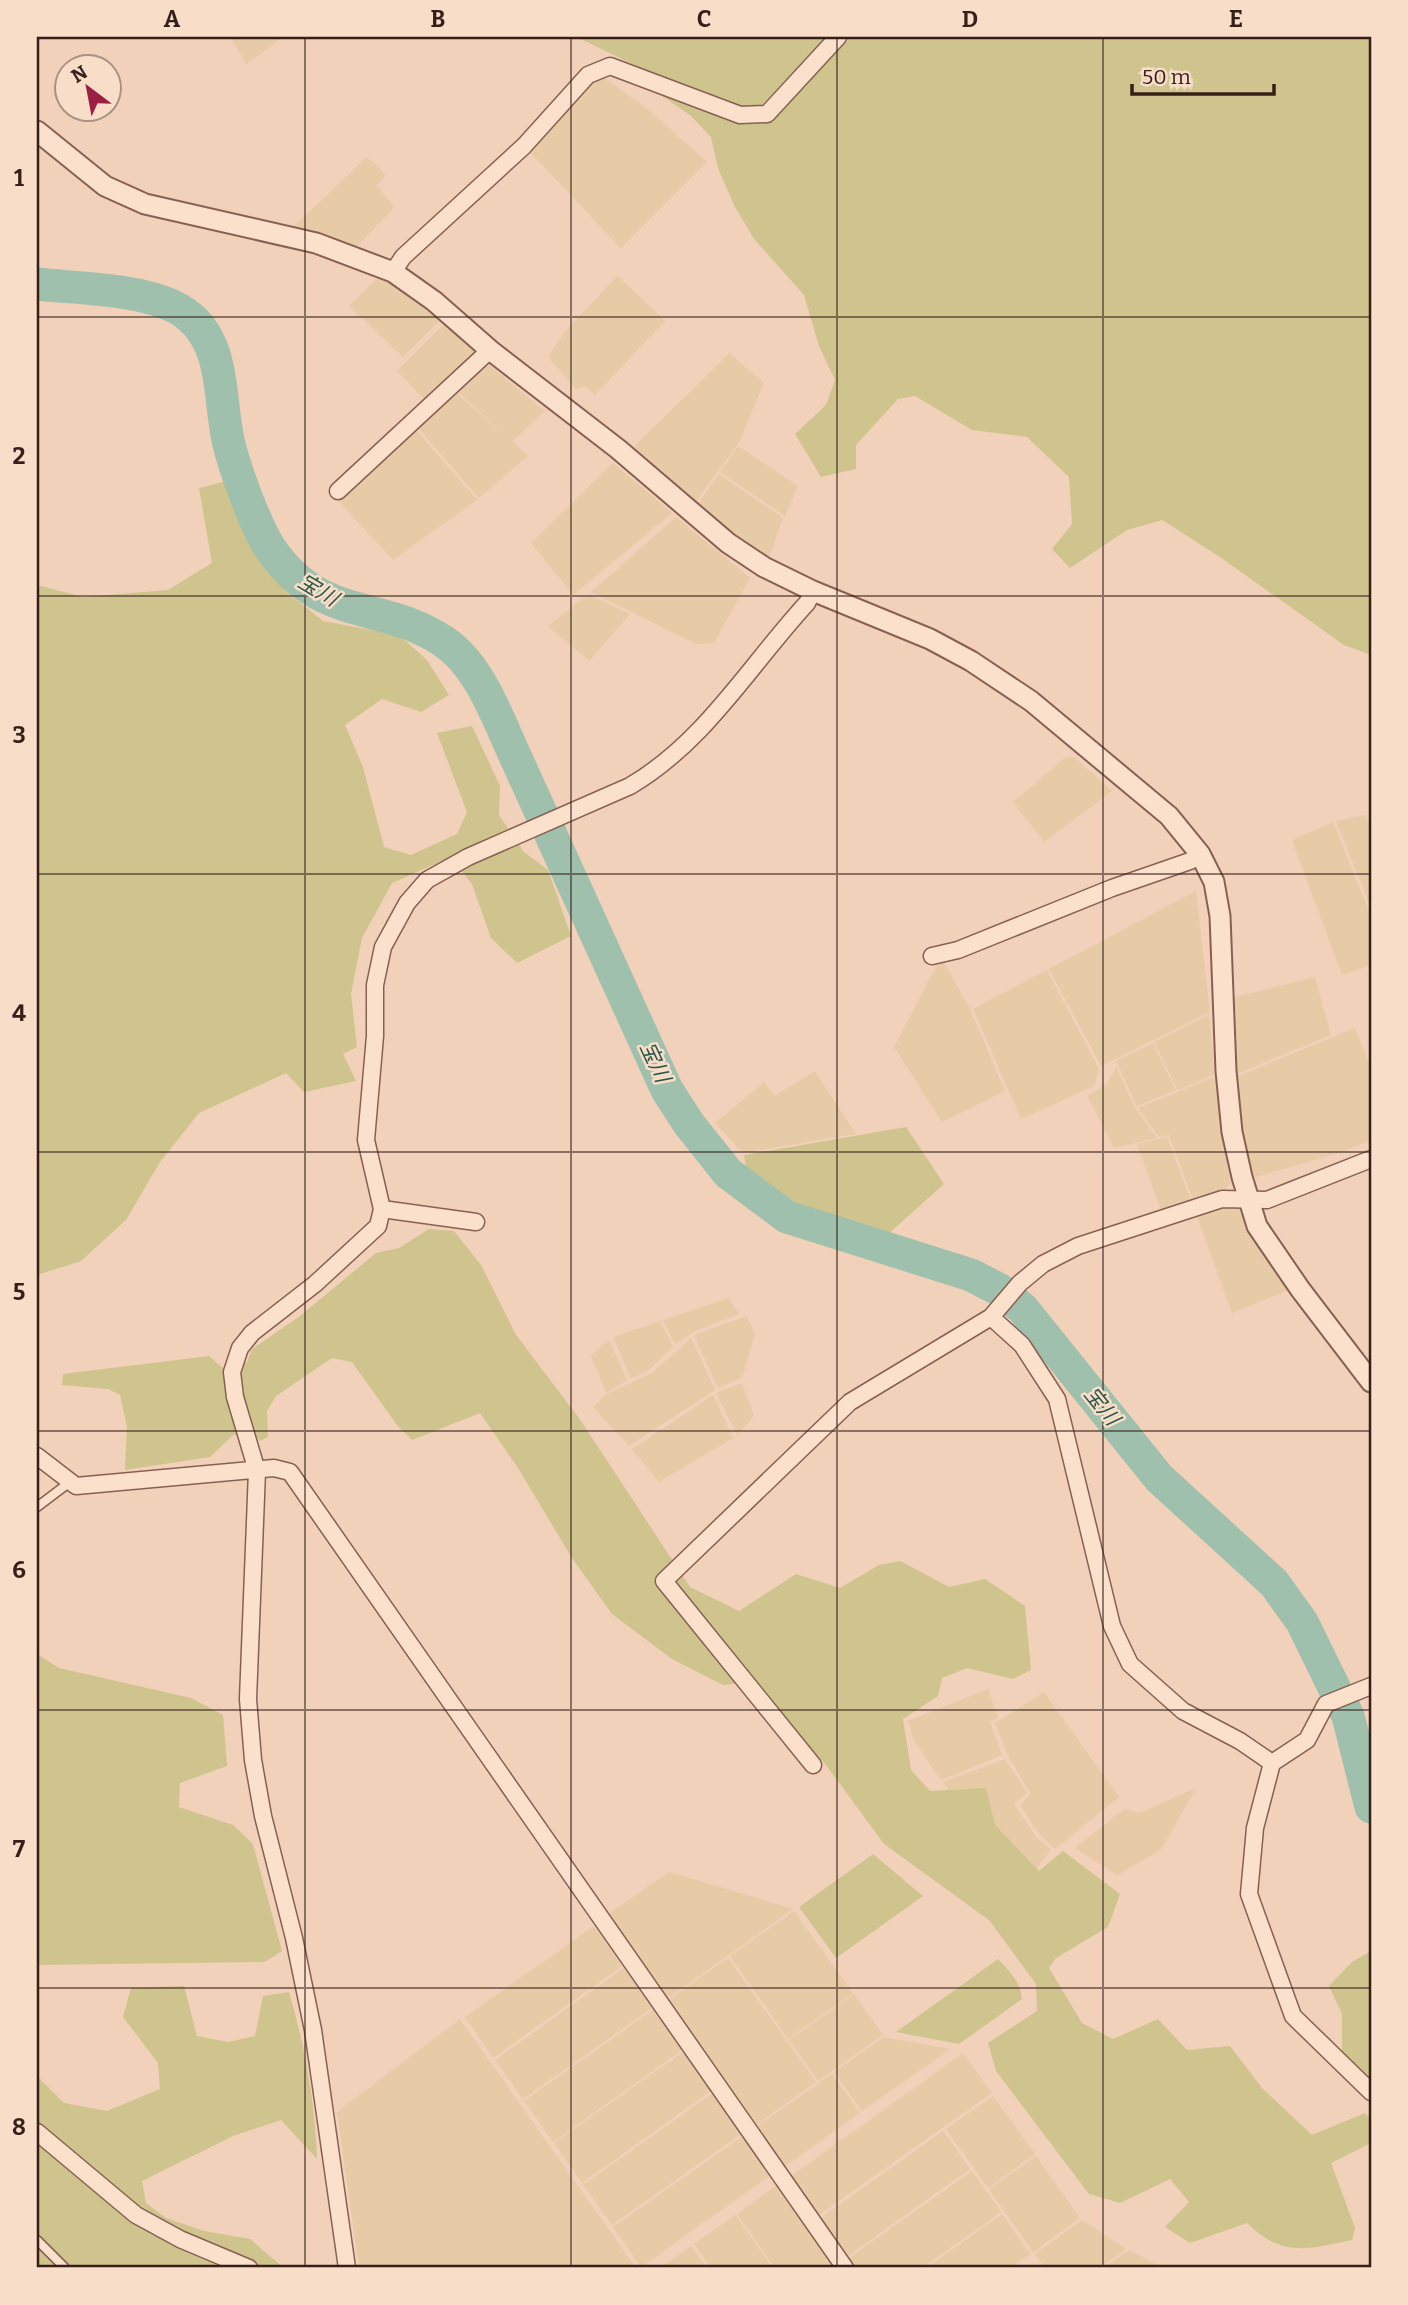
<svg xmlns="http://www.w3.org/2000/svg" width="1408" height="2305" font-family="Bitter,'Noto Sans JP',serif">
  <style>
    .farmland { fill: #e7caa6 }
    .green { fill: #cfc48d }
    .lines { fill: none; stroke-linecap: round; stroke-linejoin: round }
    .river { stroke: #9ec0ad; stroke-width: 33 }
    .service-casing { stroke: #886053; stroke-width: 11 }
    .minor-casing { stroke: #886053; stroke-width: 19 }
    .tertiary-casing { stroke: #886053; stroke-width: 23 }
    .service { stroke: #fbe0cc; stroke-width: 8 }
    .minor { stroke: #fbe0cc; stroke-width: 16 }
    .tertiary { stroke: #fbe0cc; stroke-width: 19 }
    .grid { fill: none; stroke: #361f19; stroke-width: 2; stroke-opacity: 0.55 }
    .labels { text-anchor: middle; dominant-baseline: central; stroke-width: 5; stroke-linejoin: round; paint-order: stroke }
    .water-label { font-size: 21px; font-style: italic; fill: #275746; stroke: #f8ddc9 }
    .neatline { fill: none; stroke: #361f19; stroke-width: 2.5 }
    .grid-label { font-size: 23px; text-anchor: middle; font-weight: bold; fill: #361f19 }
  </style>
  <rect width="100%" height="100%" fill="#f1d1b9"/>
  <path class="farmland" d="M231,37h52l-37,27z
    M600,74l51,38 56,50 -86,86 -93,-98 48,-55z
    M367,157l19,18 -9,10 17,22 -36,39 -66,-18z
    M379,276l61,44 -37,37 -54,-51z
    M618,276l47,45 -70,74 -10,-9 -9,3 -28,-32 17,-26z
    M444,324l34,29 -53,47 -28,-29z
    M729,353l35,30 -26,61 -42,57 -62,-54z
    M488,364l57,47 -33,30 16,15 -49,42 -61,-70 38,-35 51,44 -49,-45z
    M416,430l61,70 -84,60 -54,-58z
    M738,446l60,40 -13,30 -65,-44z
    M613,463l59,50 -99,82 -42,-52z
    M719,474l64,44 -14,40 -21,-10 -50,-44z
    M676,517l74,61 -36,65 -18,1 -105,-52z
    M588,594l42,20 -41,47 -41,-35z
    M1066,757h8l38,34 -68,51 -31,-40z
    M1366,815l5,15v78l-35,-87z
    M1333,822l38,94v49l-29,10 -50,-135z
    M1196,891l14,121 -109,54 -52,-97z
    M941,957l29,52 35,82 -63,31 -48,-75z
    M1047,970l52,99 -5,17 -73,33 -48,-110z
    M1315,977l16,58 -94,39 -2,-77z
    M1210,1014l4,61 -36,15 -24,-48z
    M1355,1028l16,41v71l-32,13 -87,25 -11,-47 -3,-55z
    M1153,1043l23,47 -39,16 -21,-45z
    M1116,1067l19,41 22,30 -43,10 -27,-52 20,-12z
    M815,1071l41,63 -113,19 -28,-30 49,-41 11,14z
    M1214,1077l16,106 -6,8 -31,9 -24,-65 -10,2 -21,-29z
    M1167,1137l24,64 -30,10 -24,-67z
    M1227,1204l13,5 21,44 28,37 -57,23 -36,-99z
    M729,1298l10,16 -44,17 -20,13 -12,-24z
    M747,1316l8,18 -13,44 -24,10 -24,-53z
    M660,1321l13,26 -23,22 -19,10 -18,-42z
    M691,1338l24,52 -86,56 -36,-39 12,-12 47,-22z
    M609,1340l18,40 -21,13 -15,-38z
    M742,1383l12,33 -17,19 -21,-42z
    M713,1395l20,43 -74,44 -27,-33z
    M988,1689l10,28 -8,5 12,33 -61,25 -27,-39 -6,-20z
    M1044,1692l75,105 -64,52 -17,-17 -18,-27 11,-11 -23,-38 -13,-33z
    M1005,1759l22,34 -13,11 22,33 15,13 -22,28 -60,-60 -26,-36z
    M1196,1788l-35,62 -44,25 -42,-27 49,-39 16,4z
    M669,1872l124,37 -130,93 -60,-84z
    M794,1911l59,82 -65,46 -58,-83z
    M594,1926l28,40 -129,92 -28,-41z
    M728,1958l88,124 -64,46 -88,-125z
    M624,1968l28,40 -129,91 -28,-39z
    M854,1994l29,41 -65,46 -29,-41z
    M653,2010l29,40 -129,92 -29,-41z
    M460,2019l176,249h-277l-22,-156z
    M884,2037l66,12 -88,62 -28,-39z
    M683,2052l28,39 -129,92 -28,-40z
    M963,2053l29,40 -176,124 -28,-39z
    M832,2074l28,39 -79,56 -28,-40z
    M713,2093l28,41 -129,91 -29,-40z
    M993,2096l42,58 -47,34 -42,-59z
    M943,2131l27,38 -125,89 -27,-38z
    M743,2136l28,39 -130,92 -28,-40z
    M1036,2156l44,62 -47,34 -44,-63z
    M972,2171l29,41 -79,56h-70l-6,-8z
    M778,2184l57,81 -5,3h-55l-38,-54z
    M1002,2214l28,40 -20,14h-84z
    M735,2215l38,53h-62l-17,-24z
    M1082,2220l44,29 -27,19h-54l-10,-14z
    M691,2246l16,22h-47z
    M1129,2250l34,18h-60z"/>
  <path class="green" d="M577,37h794v618l-27,-10 -124,-88 -58,-37 -35,10 -57,38 -18,-19 20,-25 -3,-47 -42,-40 -55,-7 -57,-34 -17,3 -42,46v24l-35,8 -26,-43 31,-29 9,-25 -16,-34 -15,-51 -50,-56 -20,-34 -16,-37 -7,-31 -21,-22 -38,-26 -16,-23z
    M227,481l24,64 34,46 38,30 76,14 28,25 22,35 -28,17 -39,-13 -37,26 18,42 21,80 27,8 46,-21 10,-22 -30,-79 35,-7 28,60 -1,29 25,37 24,18 23,66 -54,27 -26,-25 -19,-54 -21,-27 -59,26 -30,55 -11,56 6,53 -14,7 13,27 -52,11 -18,-19 -87,40 -39,49 -34,58 -45,41 -44,14v-690l46,12 85,-7 44,-27 -13,-75z
    M906,1127l38,57 -57,51c-55,-17 -97,-27 -141,-67l-2,-13z
    M429,1229l25,2 27,34 35,70 63,83 111,169 49,24 57,-37 44,14 39,-23 21,-4 49,26 36,-8 40,27 6,64 -18,9 -46,-11 -25,10 -4,18 -35,23 8,51 19,21 56,-3 9,37 44,46 24,-20 57,43 -12,33 -52,31 -7,10 33,55 31,16 45,-20 29,31 43,-4 32,42 50,47 53,-22 6,7v23l-40,20 24,65 -3,12c-44,9 -69,18 -105,-17l-57,20 -25,-16 24,-25 -19,-23 -50,24 -31,-9 -93,-123 -8,-28 49,-32 -1,-27 -47,-64 -105,-76 -58,-79 -72,-83 -31,3 -51,-26 -60,-45 -40,-56 -54,-90 -38,-55 -68,27 -15,-15 -45,-63 -20,-4 -56,38 -9,15 1,26 -8,4 -7,-7 -20,1 -23,22 -85,13 2,-44 -7,-31 -12,-6 -46,-4 1,-11 146,-18 15,13 23,-7 5,-13 48,-33 76,-63 23,-5z
    M37,1654l22,14 132,30 32,17 4,51 -47,17 -1,24 54,18 20,19 29,107 -17,11 -228,3z
    M873,1854l50,42 -87,62 -37,-51z
    M1371,1951v135l-29,-33v-39l-13,-28 23,-24z
    M998,1959c12,13 22,22 24,40l-63,45 -63,-12z
    M184,1986l13,50 31,6 27,-6 8,-40 26,-4c16,55 26,110 28,167l-36,-39 -48,16 -91,45 4,22 20,15 38,13 46,8 34,29h-247v-192l27,27 43,8 53,-22 -2,-26 -35,-46 8,-29z"/>
  <g class="lines">
    <path class="river" d="M37,284c43,5 120,4 153,33 35,30 29,81 38,123 6,27 27,85 42,108 50,75 112,52 173,93 34,22 52,70 68,106l156,343 22,34 39,49 59,44 184,58 29,15 23,19 136,169 115,105 28,39 46,94 23,91"/>
    <g class="service-casing">
      <path id="service" d="M37,1507l33,-25
        M37,2240l28,28"/>
    </g>
    <g class="minor-casing">
      <path id="minor" d="M393,272l10,-15 121,-111 64,-71 22,-9 130,49 27,-1 71,-77
        M338,491l152,-141
        M932,956l26,-6 154,-62 78,-27 10,-7
        M382,1209l94,13
        M991,1317l31,28 35,54 55,227 18,38 53,47 57,30 32,22
        M37,1456l39,30 198,-18 16,4 555,796
        M1371,1686l-45,18 -19,36 -35,23 -17,65 -6,66 44,122 78,76
        M813,1765l-149,-184 186,-179 141,-85 29,-34 23,-19 35,-18 144,-47 45,1 104,-41
        M37,2132l99,83 44,24 69,29
        M347,2268l-34,-238 -19,-92 -31,-122 -10,-56 -5,-61 9,-228 -22,-74 -3,-25 8,-24 12,-15 63,-49 63,-58 4,-17 -16,-69 9,-104v-51l8,-38 24,-44 20,-23 41,-23 162,-71c75,-44 119,-120 177,-183l6,-12"/>
    </g>
    <g class="tertiary-casing">
      <path id="tertiary" d="M37,131l68,55 40,18 171,39 77,29 41,29 56,49 128,99 110,94 36,24 49,24 117,48 41,22 60,40 138,115 31,38 14,28 6,34 6,155 6,61 10,45 15,49 43,63 71,93"/>
    </g>
    <use href="#service" class="service"/>
    <use href="#minor" class="minor"/>
    <use href="#tertiary" class="tertiary"/>
  </g>
  <path class="grid" d="M305,37v2231M571,37v2231M837,37v2231M1103,37v2231M37,317h1334M37,596h1334M37,874h1334M37,1152h1334M37,1431h1334M37,1710h1334M37,1988h1334"/>
  <g class="labels">
    <g class="water-label">
      <text transform="translate(318 590) rotate(31)">宝川</text>
      <text transform="translate(655 1062) rotate(65)">宝川</text>
      <text transform="translate(1102 1406) rotate(51)">宝川</text>
    </g>
  </g>
  <rect width="1408" height="2305" fill="none" stroke="#f8ddc9" stroke-width="77"/>
  <g transform="translate(88 88) rotate(328)"><circle r="33" fill="#f8ddc9" stroke="#aa9183" stroke-width="2"/>
  <path d="M0-5L12 26L0 18L-12 26Z" fill="#9b1f42"/>
  <text y="-10" font-size="19" font-weight="bold" text-anchor="middle" fill="#361f19">N</text>
  </g>
  <path d="M1132 84v10h142v-10" fill="none" stroke="#361f19" stroke-width="3.5"/>
  <text x="1142" y="84" font-size="21" fill="#361f19" stroke="#f8ddc9" stroke-width="5" paint-order="stroke">50 m</text>
  <rect x="38" y="38" width="1332" height="2228" class="neatline"/>
  <g class="grid-label">
    <text x="172" y="27">A</text>
    <text x="438" y="27">B</text>
    <text x="704" y="27">C</text>
    <text x="970" y="27">D</text>
    <text x="1236" y="27">E</text>
    <text x="19" y="186">1</text>
    <text x="19" y="464">2</text>
    <text x="19" y="743">3</text>
    <text x="19" y="1021">4</text>
    <text x="19" y="1300">5</text>
    <text x="19" y="1578">6</text>
    <text x="19" y="1857">7</text>
    <text x="19" y="2135">8</text>
  </g>
</svg>
